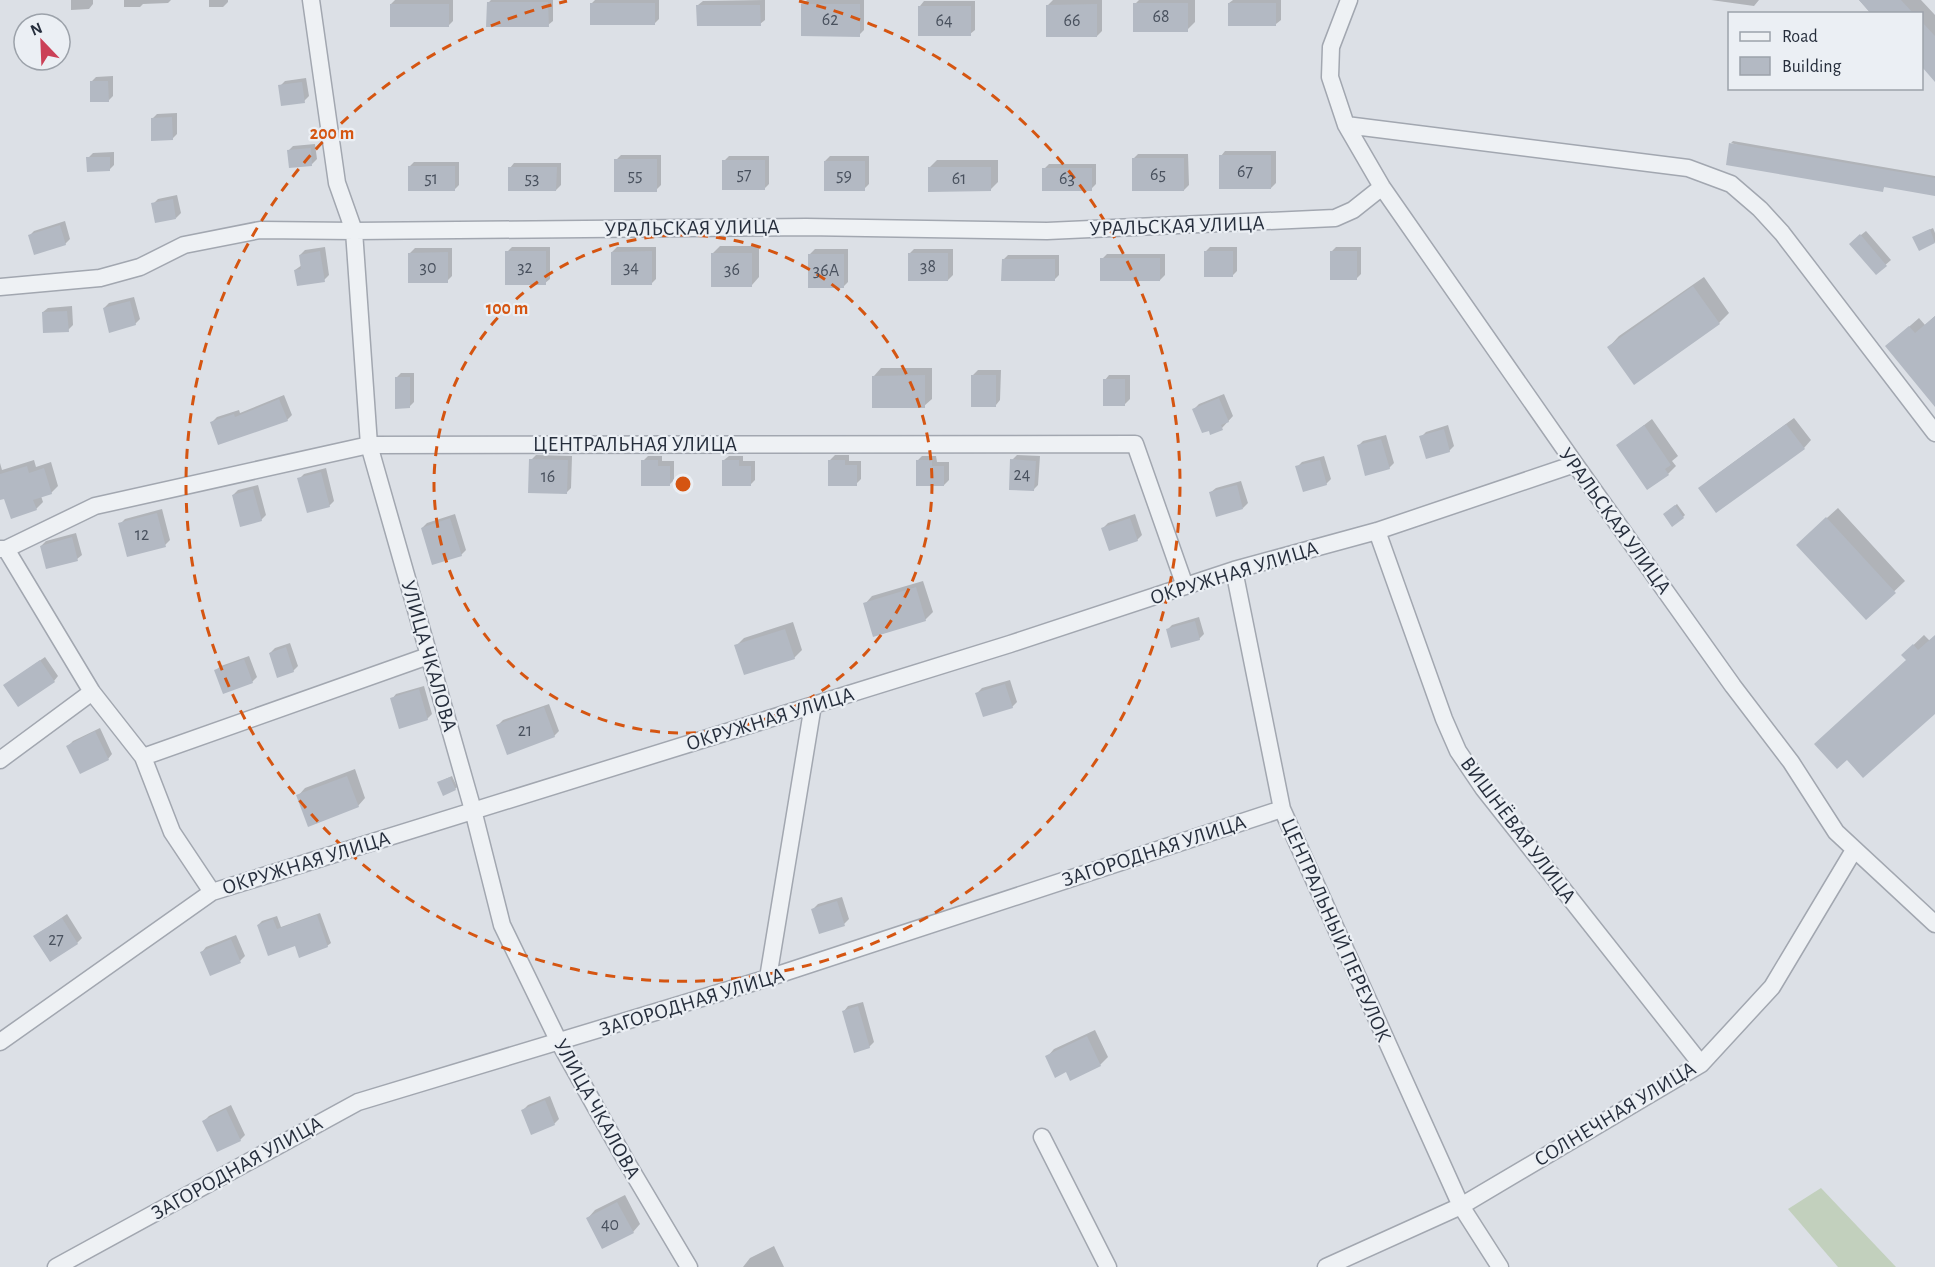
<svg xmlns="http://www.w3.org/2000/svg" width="1935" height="1267" font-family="'Alegreya Sans',sans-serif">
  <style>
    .green { fill: #c2d0bd }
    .shadow { fill: #0003 }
    .building { fill: #b3b9c3 }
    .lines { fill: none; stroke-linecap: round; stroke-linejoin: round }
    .minor-casing { stroke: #a2a7b0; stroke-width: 19 }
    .minor { stroke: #eef1f4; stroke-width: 16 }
    .ring { fill: none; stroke: #d55511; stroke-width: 3; stroke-dasharray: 10 8 }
    .labels { text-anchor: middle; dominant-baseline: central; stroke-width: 4.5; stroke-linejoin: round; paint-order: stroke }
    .number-label { font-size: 18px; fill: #49515e }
    .street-label { font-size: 21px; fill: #262e3c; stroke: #ebeff4 }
    .centre { fill: #d55511; stroke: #ebeff4; stroke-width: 3 }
    .ring-label { font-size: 18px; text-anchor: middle; font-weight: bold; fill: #d55511; stroke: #ebeff4; stroke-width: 4.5; stroke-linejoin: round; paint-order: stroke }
  </style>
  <rect width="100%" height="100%" fill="#dce0e6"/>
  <path class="green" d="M1821,1188l75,79h-58l-50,-58z"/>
  <path class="shadow" d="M71,0h22v4l-4,5 -18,1z
    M124,0h47l-3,3 -25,1 -3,3h-16z
    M209,0h19v2l-5,5h-14z
    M395,0h58v21l-5,5 -57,-22z
    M491,0h62v21l-5,4 -60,-22z
    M595,0h64v19l-5,5 -63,-20z
    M765,0v20l-5,4 -62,-19 5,-4z
    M807,0h57v30l-5,5 -56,-30z
    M1053,0h49v31l-5,5 -49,-31z
    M1139,0h56v22l-8,8 -52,-26z
    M1233,0h48v20l-5,4 -47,-21z
    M1711,0h48l-5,6z
    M1859,0h62l14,15v65l-13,-15v-51h-50z
    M924,1h51v29l-5,4 -50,-28z
    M113,76v20l-5,5 -17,-19 5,-5z
    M306,78l3,18 -5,5 -24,-15 5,-5z
    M177,113v21l-5,5 -20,-20 5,-5z
    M1733,141l202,35v18l-50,-8 -3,4 -151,-47z
    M315,144l2,15 -5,5 -24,-13 5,-5z
    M1225,151h51v32l-5,5 -50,-32z
    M114,152v13l-5,5 -21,-12 5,-5z
    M1138,154h50l1,31 -5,5 -51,-31z
    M621,155h40v30l-5,5 -40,-30z
    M729,156h40v28l-5,5 -40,-28z
    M830,156h39v28l-5,5 -39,-28z
    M937,160h61v22l-8,8 -61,-22z
    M414,162h45v23l-5,5 -45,-23z
    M514,163h47v22l-5,5 -46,-22z
    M1049,164h47v20l-5,5 -47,-20z
    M177,195l4,18 -5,5 -23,-14 5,-5z
    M65,221l5,18 -5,5 -36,-8 5,-5z
    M1933,228l2,5v9l-16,7 -3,-13z
    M1866,231l25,29 -15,13 -20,-34z
    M720,246h39v31l-7,8 -39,-32z
    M325,247l4,28 -5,5 -29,-10 7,-5 -2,-10 5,-5z
    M512,247h38v32l-5,4 -38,-31z
    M617,247h39v32l-4,4 -40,-31z
    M1210,247h27v24l-5,5 -27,-24z
    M1336,247h25v27l-5,5 -25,-27z
    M415,248h37v28l-5,5 -37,-28z
    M815,249h33v33l-5,5 -33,-33z
    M914,249h39v26l-5,5 -39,-26z
    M1107,254h58v21l-5,5 -58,-21z
    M1008,255h51v20l-5,5 -51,-20z
    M1704,277l25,36 -10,10 -110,24 10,-11z
    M134,297l6,22 -5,5 -31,-16 5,-5z
    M72,306l1,19 -5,5 -25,-18 5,-4z
    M1935,316v89l-48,-59 32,-28 6,7z
    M881,368h51v31l-8,7 -50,-30z
    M978,370h23l-1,30 -4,5 -23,-30z
    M401,373h13v29l-5,5 -13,-29z
    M1109,375h21v24l-5,5 -20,-24z
    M1224,394l9,22 -11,12 -11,5 -17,-24 5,-5z
    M284,395l8,20 -5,5 -75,2 5,-5 22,-7 1,3z
    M1794,418l17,22 -7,8 -104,41 8,-8z
    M1652,419l26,37 -6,5 4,5 -8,8 -50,-29z
    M1448,425l6,21 -5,5 -28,-14 5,-5z
    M1386,435l8,28 -5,5 -31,-22 5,-5z
    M536,455l36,1 -1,32 -5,5 -35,-33z
    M835,455h14v6h12v18l-5,5 -26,-24z
    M1017,455l23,1 -2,29 -5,5 -21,-30z
    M648,456h14v5h12v19l-5,5 -26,-24z
    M729,456h14v5h12v19l-5,5 -26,-25z
    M922,456h14l1,6h12v18l-5,5 -27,-24z
    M1324,456l7,23 -5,5 -29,-17 5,-5z
    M34,460l2,7 15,-5 7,24 -7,7 -10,3 2,6 -7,7 -31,-12 -5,1v-35l2,7z
    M326,468l8,33 -5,5 -30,-27 5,-5z
    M1241,481l7,22 -5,5 -32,-16 5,-4z
    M258,485l8,30 -5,5 -28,-25 5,-5z
    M1677,504l8,11 -2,2 -16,-5z
    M1838,508l67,73 -39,37 -58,-83z
    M162,509l8,31 -5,5 -45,-21 5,-5z
    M455,514l11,36 -5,5 -39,-27 5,-5z
    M1135,514l7,21 -5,5 -34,-12 5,-5z
    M76,533l6,22 -5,4 -36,-13 5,-5z
    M923,581l10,31 -8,8 -60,-16 7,-8z
    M1199,617l5,17 -5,5 -32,-9 5,-5z
    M793,622l9,28 -8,8 -58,-12 8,-8z
    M1924,635l6,6 5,-5v76l-27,-52 -5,-5z
    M290,643l8,23 -5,5 -23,-18 5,-5z
    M249,656l8,21 -5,5 -36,-12 5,-4z
    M45,657l13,19 -4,5 -49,4z
    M1010,680l7,22 -5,5 -35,-14 5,-5z
    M424,686l8,28 -5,5 -35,-20 4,-5z
    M549,704l10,27 -5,5 -56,-11 5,-5z
    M100,728l12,26 -4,5 -40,-13 5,-5z
    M355,769l10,29 -7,8 -60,-10 7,-8z
    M452,776l5,11 -2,2 -14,-8z
    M842,897l7,22 -5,5 -31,-15 5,-5z
    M320,913l11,30 -4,3 -31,-2 -38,-19 4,-4 15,-5 4,11z
    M67,914l15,24 -5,5 -42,-7z
    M236,935l9,21 -5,5 -38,-9 4,-5z
    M863,1002l11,40 -5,5 -25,-36 4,-5z
    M1095,1030l13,27 -8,8 -33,5 -20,-13 7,-8z
    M550,1096l9,23 -5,5 -31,-14 5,-5z
    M231,1105l14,30 -5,5 -36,-19 5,-5z
    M625,1195l15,29 -7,8 -45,-14 7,-8z
    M774,1246l10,21h-41l7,-9z"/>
  <path class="building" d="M1859,0h42l13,14h-43z
    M487,2h61l1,25h-63z
    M590,3h65v22h-65z
    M1133,3h55v29h-55z
    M1228,3h48v23h-48z
    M390,4h59v23h-59z
    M801,4h59v33l-59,-1z
    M1097,4v33h-51v-32z
    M696,5h64l1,21h-64z
    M918,6h53v30h-53z
    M1922,22l13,14v46l-13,-15z
    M90,81h18l1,21h-19z
    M302,82l3,21 -24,3 -3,-21z
    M172,117l1,23 -22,1v-23z
    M1729,143l206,35v18l-51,-9 -1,5 -157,-27z
    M311,148l1,18 -23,2 -2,-18z
    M1219,155h52v34h-52z
    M86,157h24v14l-23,1z
    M1132,158h52v33h-52z
    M614,159h43v33h-43z
    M722,160h43v30h-43z
    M824,161h41v30h-41z
    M408,166h47v25h-47z
    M508,167h49l-1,24h-48z
    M928,167h63v24l-63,1z
    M1042,168h50v23h-50z
    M173,199l3,20 -21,4 -4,-20z
    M60,225l6,20 -32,10 -6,-20z
    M1930,229l5,14 -16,8 -7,-14z
    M1860,234l27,32 -11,9 -27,-31z
    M320,251l5,31 -28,4 -3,-16 7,-1 -2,-14z
    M505,251h41v34h-41z
    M652,251v34h-41v-33z
    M1204,251h29v26h-29z
    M1330,251h27v29h-27z
    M448,252v31h-40v-30z
    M711,253h41v34h-41z
    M908,253h40v28h-40z
    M808,254h36v34h-36z
    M1100,258h60v23h-60z
    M1002,259h53v22h-54z
    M1693,286l27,38 -86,61 -27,-38z
    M130,301l6,24 -27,8 -6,-25z
    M67,311l2,21 -26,1 -1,-21z
    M1935,316v91l-50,-61 24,-20 6,7z
    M925,375v33h-53v-32z
    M971,375h25v32h-25z
    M395,377h15v31l-15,1z
    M1103,379h22v27h-22z
    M1219,398l10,24 -8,3 2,5 -13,5 -1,-4 -7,2 -10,-24z
    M279,399l9,22 -70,24 -8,-23 24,-8 1,3z
    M1786,424l19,25 -89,64 -18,-25z
    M1644,425l27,40 -6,4 4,6 -22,15 -31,-45z
    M1444,429l6,23 -24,7 -7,-23z
    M1381,439l9,30 -25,7 -8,-31z
    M529,459l39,1 -1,34 -39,-1z
    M1010,459l26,2 -2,30 -25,-1z
    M641,460h17v6h12v20h-29z
    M722,460h17v6h12v20h-29z
    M828,460h17v5h12v21h-29z
    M916,460h16v6h12v20h-28z
    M1320,460l7,25 -24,7 -8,-26z
    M27,466l2,7 15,-5 8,26 -19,6 4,10 -26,9 -7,-20 -4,1v-26z
    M321,472l9,35 -23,6 -10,-35z
    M1237,485l6,24 -27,8 -7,-25z
    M253,489l9,32 -22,6 -8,-32z
    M1675,505l9,13 -12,9 -9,-13z
    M157,513l9,34 -39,10 -9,-34z
    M1826,517l70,76 -30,27 -70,-75z
    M450,518l12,38 -30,9 -11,-37z
    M1130,518l8,23 -29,10 -8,-23z
    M72,537l6,24 -32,8 -6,-23z
    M916,587l10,34 -53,16 -10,-34z
    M1195,621l5,19 -29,8 -5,-19z
    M785,629l10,30 -51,16 -10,-30z
    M1935,635v79l-72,64 -16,-18 -10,9 -23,-25 92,-84 -5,-5 12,-11 5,6z
    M286,647l8,25 -17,6 -8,-25z
    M244,659l9,24 -30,11 -9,-24z
    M40,660l15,22 -37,25 -15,-22z
    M1005,684l8,24 -30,9 -8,-24z
    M419,689l9,31 -29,9 -9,-31z
    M544,707l11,30 -48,18 -11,-30z
    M95,731l14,29 -29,14 -14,-28z
    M347,776l12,31 -51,20 -12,-32z
    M450,777l6,13 -13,6 -6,-14z
    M837,901l8,25 -26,8 -8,-25z
    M317,915l11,32 -29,11 -4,-12 -27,10 -11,-31 16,-6 4,10z
    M62,918l16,26 -28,18 -17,-26z
    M231,939l10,24 -31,13 -10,-24z
    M858,1006l12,42 -16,5 -12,-42z
    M1087,1036l14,30 -31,15 -4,-9 -11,6 -10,-22z
    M545,1100l10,25 -24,10 -10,-25z
    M226,1109l15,32 -24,11 -15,-31z
    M617,1202l17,31 -32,16 -16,-31z"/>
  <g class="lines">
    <g class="minor-casing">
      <path id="minor" d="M311,0l26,183 17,48 15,214 104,365 29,115 57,117 67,119 63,106
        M1349,0l-18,47 -1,30 16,48 36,62 193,277 158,222 58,76 45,70 99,92
        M1346,125l342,43 43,16 29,25 22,24 153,200
        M0,287l100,-9 40,-11 44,-22 76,-15 94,1 452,-4 241,4 288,-13 18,-8 29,-23
        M1377,531l67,188 14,32 25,37 218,276
        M0,549h6l89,-43 274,-61 766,-1 50,142
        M6,549l86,143 51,65 29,75 40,60
        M1234,570l48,239 179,397 39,61
        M143,757l285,-101
        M0,760l92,-68
        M768,978l45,-273
        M0,1042l212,-150 798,-248 224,-74 143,-39 198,-67
        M1042,1137l66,130
        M56,1267l302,-165 410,-124 514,-169
        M1326,1267l135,-61 240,-142 71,-77 82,-137"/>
    </g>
    <use href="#minor" class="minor"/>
  </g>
  <g class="ring">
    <circle cx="683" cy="484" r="249"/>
    <path d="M799 1A497 497 0 1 1 567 1"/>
  </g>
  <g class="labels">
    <g class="number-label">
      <text x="1161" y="17">68</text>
      <text x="830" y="20">62</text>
      <text x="944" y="21">64</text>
      <text x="1072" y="21">66</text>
      <text x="1245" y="172">67</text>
      <text x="744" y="175">57</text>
      <text x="1158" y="175">65</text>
      <text x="635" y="176">55</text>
      <text x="844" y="176">59</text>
      <text x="431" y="179">51</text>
      <text x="532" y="179">53</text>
      <text x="959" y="179">61</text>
      <text x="1067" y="179">63</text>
      <text x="928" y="267">38</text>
      <text x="428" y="268">30</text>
      <text x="525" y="268">32</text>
      <text x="631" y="268">34</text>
      <text x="732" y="270">36</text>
      <text x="826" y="271">36А</text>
      <text x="1022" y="475">24</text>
      <text x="548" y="477">16</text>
      <text x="142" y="535">12</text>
      <text x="525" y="731">21</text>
      <text x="56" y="940">27</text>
      <text x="610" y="1225">40</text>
    </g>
    <g class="street-label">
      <text transform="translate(1177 226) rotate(-2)">УРАЛЬСКАЯ УЛИЦА</text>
      <text transform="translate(692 228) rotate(-1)">УРАЛЬСКАЯ УЛИЦА</text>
      <text x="635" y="444">ЦЕНТРАЛЬНАЯ УЛИЦА</text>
      <text transform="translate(1615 521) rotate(54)">УРАЛЬСКАЯ УЛИЦА</text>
      <text transform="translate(1234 573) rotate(-17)">ОКРУЖНАЯ УЛИЦА</text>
      <text transform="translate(429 656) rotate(74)">УЛИЦА ЧКАЛОВА</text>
      <text transform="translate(770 719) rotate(-17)">ОКРУЖНАЯ УЛИЦА</text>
      <text transform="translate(1518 830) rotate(53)">ВИШНЁВАЯ УЛИЦА</text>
      <text transform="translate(1154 851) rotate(-18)">ЗАГОРОДНАЯ УЛИЦА</text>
      <text transform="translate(306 863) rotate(-17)">ОКРУЖНАЯ УЛИЦА</text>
      <text transform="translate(1336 930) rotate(66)">ЦЕНТРАЛЬНЫЙ ПЕРЕУЛОК</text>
      <text transform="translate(692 1002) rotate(-17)">ЗАГОРОДНАЯ УЛИЦА</text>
      <text transform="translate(597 1109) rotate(61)">УЛИЦА ЧКАЛОВА</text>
      <text transform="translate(1615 1114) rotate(-31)">СОЛНЕЧНАЯ УЛИЦА</text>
      <text transform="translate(237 1168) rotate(-29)">ЗАГОРОДНАЯ УЛИЦА</text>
    </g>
  </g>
  <circle cx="683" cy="484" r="9" class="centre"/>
  <g class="ring-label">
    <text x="332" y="139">200 m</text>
    <text x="507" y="314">100 m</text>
  </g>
  <rect x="1728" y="12" width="195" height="78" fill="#ebeff4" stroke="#9ca2aa" stroke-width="1.5"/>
  <rect x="1740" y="32" width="30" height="9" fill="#eef1f4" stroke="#9ca2aa" stroke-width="1.5"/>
  <text x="1782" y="42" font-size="18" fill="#262e3c">Road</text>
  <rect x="1740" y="57" width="30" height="18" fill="#b3b9c3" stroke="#9ca2aa" stroke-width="1.5"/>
  <text x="1782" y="72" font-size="18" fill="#262e3c">Building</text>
  <g transform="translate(42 42) rotate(337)"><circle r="28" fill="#ebeff4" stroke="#9ca2aa" stroke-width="1.5"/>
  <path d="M0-4.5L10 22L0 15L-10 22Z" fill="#cb4057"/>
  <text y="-9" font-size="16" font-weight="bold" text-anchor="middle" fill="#262e3c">N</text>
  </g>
</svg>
